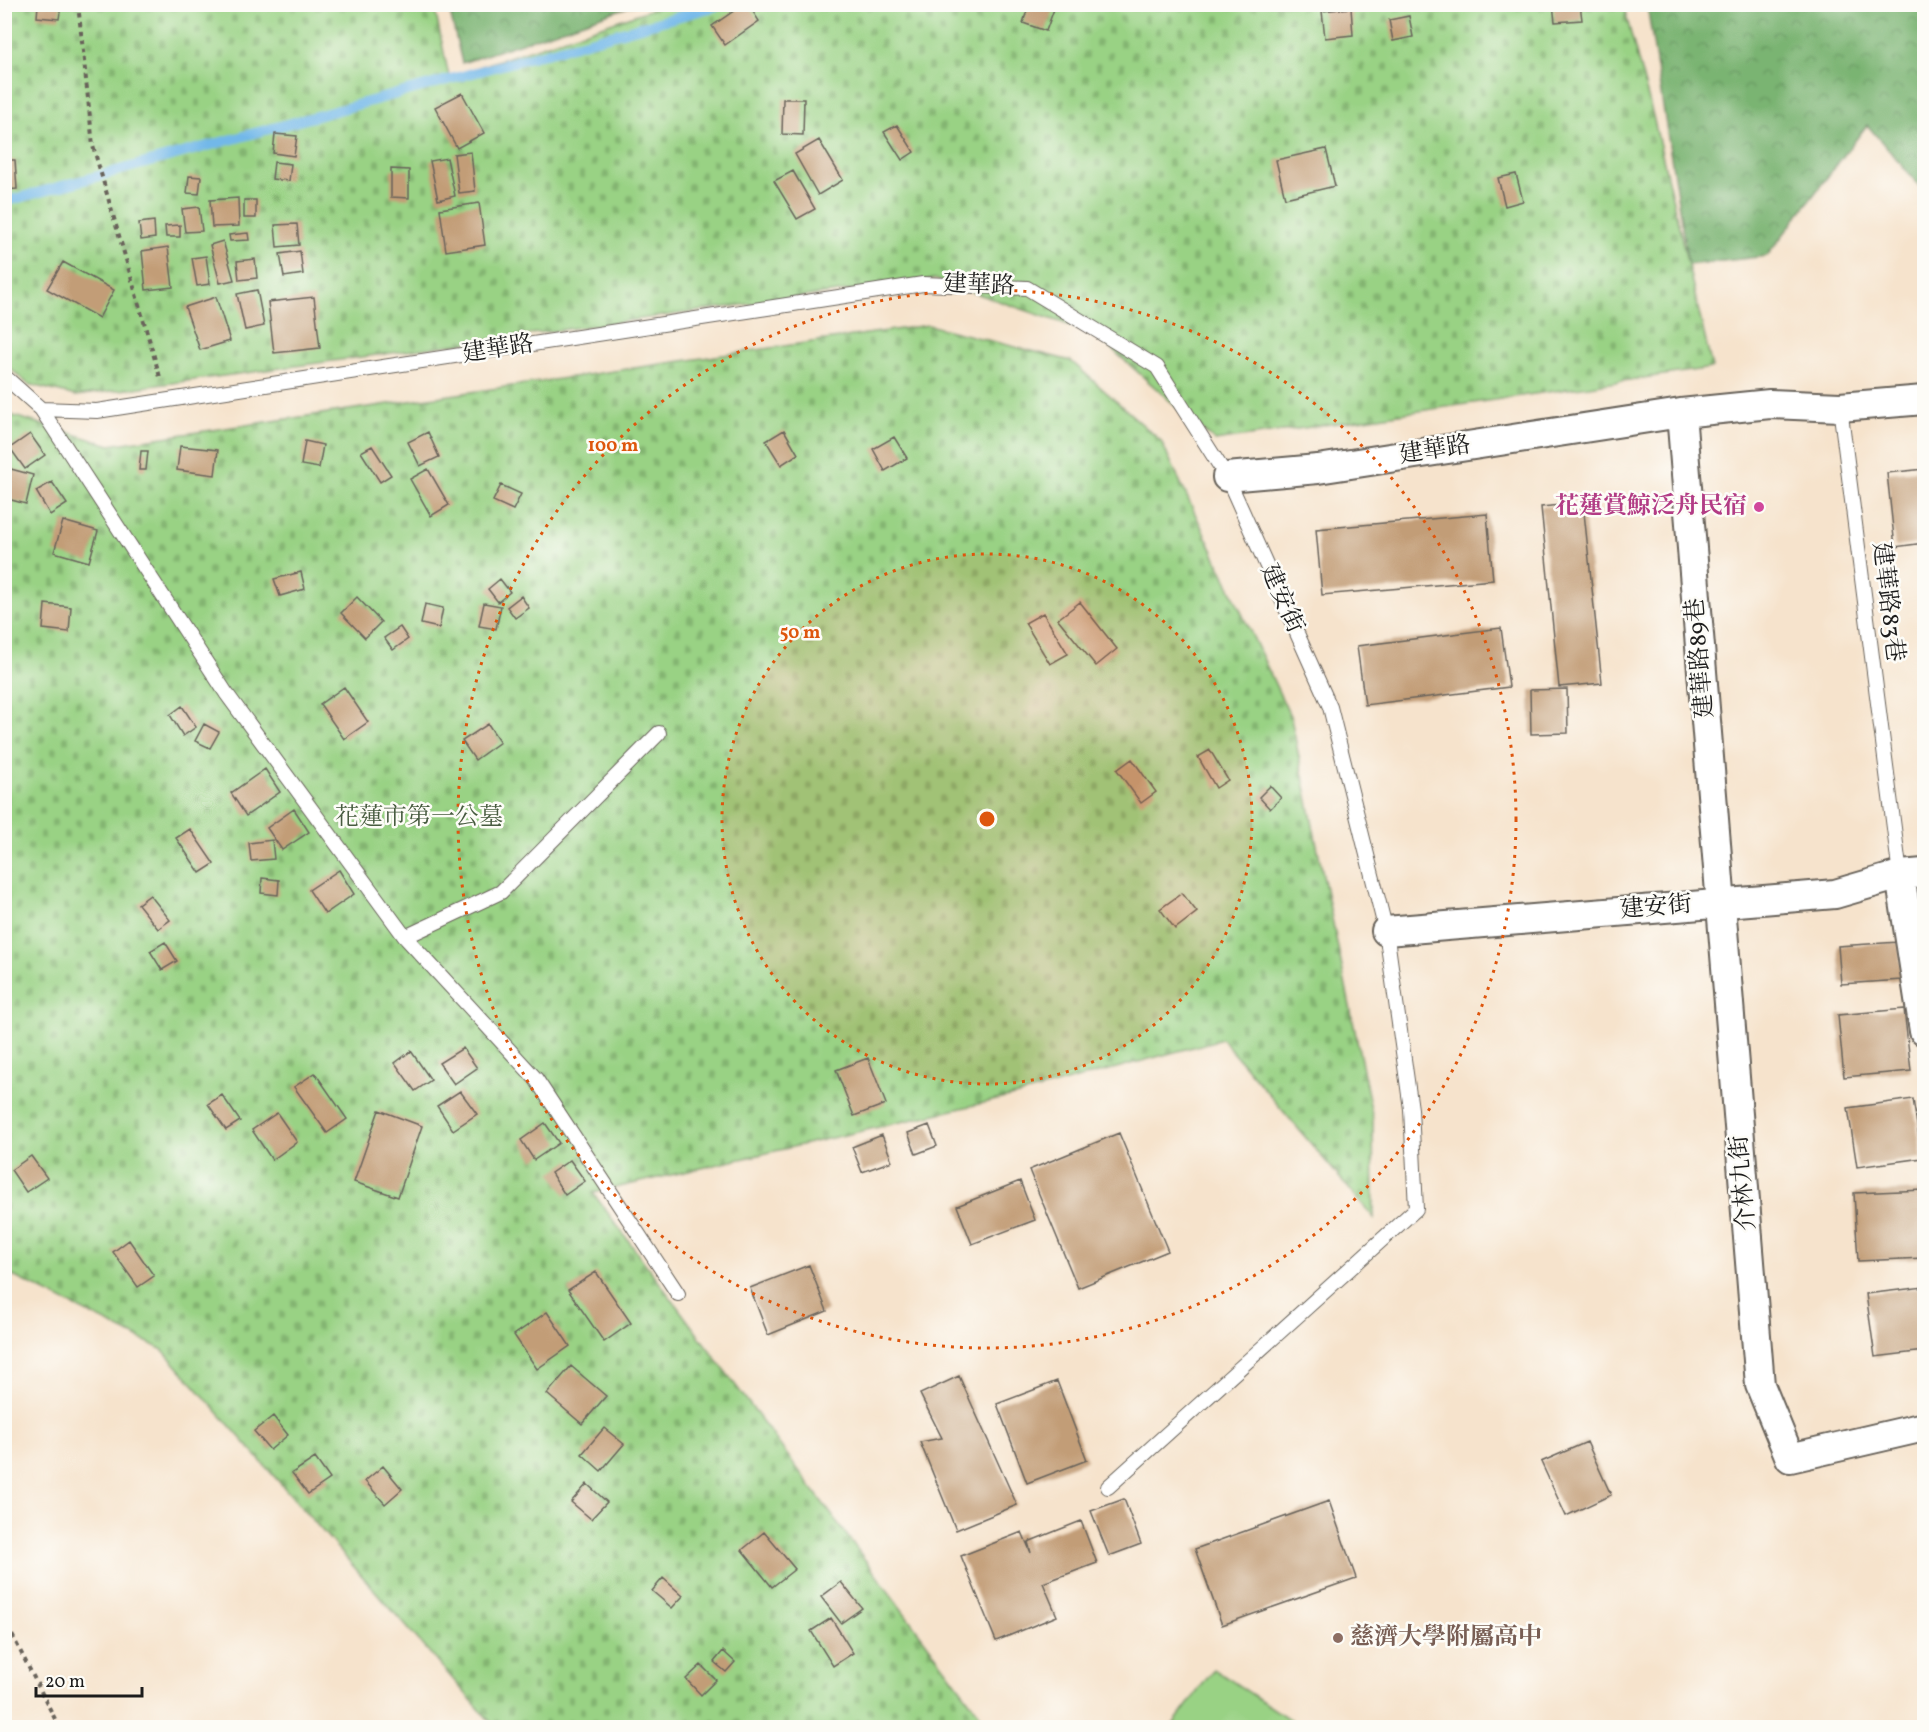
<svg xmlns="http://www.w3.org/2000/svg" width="1929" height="1732" font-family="Vollkorn,'Noto Serif TC',serif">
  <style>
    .forest { fill: url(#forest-crowns); stroke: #4b6847; stroke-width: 1.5 }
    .cemetery { fill: url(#cemetery-stones); stroke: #5a7750; stroke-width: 1.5 }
    .green { fill: #99d284; stroke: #5a7750; stroke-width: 1.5 }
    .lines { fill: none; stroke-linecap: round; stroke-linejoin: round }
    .stream { stroke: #72b8e9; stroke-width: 10 }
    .building { fill: #c29d77 }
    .lane-casing { stroke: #68625a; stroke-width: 16 }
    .street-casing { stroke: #68625a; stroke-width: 32 }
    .path { stroke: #68625a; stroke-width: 4; stroke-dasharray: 4.5 4.5; stroke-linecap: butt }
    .lane { stroke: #fff; stroke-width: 14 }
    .street { stroke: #fff; stroke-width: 28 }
    .ring { fill: none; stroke: #de560d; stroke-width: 3; stroke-dasharray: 3 6 }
    .hotel-dot { fill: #d1479c; stroke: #fdfcf7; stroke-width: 2 }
    .education-dot { fill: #8d6e63; stroke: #fdfcf7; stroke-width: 2 }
    .labels { text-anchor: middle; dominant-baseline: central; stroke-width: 5; stroke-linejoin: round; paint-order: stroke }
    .street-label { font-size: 24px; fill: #1c1c1c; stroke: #fdfcf7 }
    .hotel-label { font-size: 24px; font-weight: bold; fill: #b23c85; stroke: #fdfcf7; text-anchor: end }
    .park-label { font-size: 24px; fill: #485c40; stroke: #fdfcf7 }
    .education-label { font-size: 24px; font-weight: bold; fill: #785e54; stroke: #fdfcf7; text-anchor: start }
    .centre { fill: #de560d; stroke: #fdfcf7; stroke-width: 3 }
    .ring-label { font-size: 18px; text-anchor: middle; font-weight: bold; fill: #de560d; stroke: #fdfcf7; stroke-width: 5; stroke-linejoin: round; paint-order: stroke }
  </style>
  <defs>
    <pattern id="forest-crowns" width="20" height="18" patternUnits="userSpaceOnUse" patternTransform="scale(1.5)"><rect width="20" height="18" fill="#7ab472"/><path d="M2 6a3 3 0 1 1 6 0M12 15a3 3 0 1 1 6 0" fill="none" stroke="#63925d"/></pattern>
    <pattern id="cemetery-stones" width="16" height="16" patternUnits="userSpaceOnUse" patternTransform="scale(1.5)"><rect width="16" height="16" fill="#99d284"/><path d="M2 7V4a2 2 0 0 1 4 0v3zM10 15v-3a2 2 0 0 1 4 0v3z" fill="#83b471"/></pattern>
  </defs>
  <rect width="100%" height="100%" fill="#fdfcf7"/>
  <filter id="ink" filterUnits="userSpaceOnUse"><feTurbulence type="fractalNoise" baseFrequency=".0167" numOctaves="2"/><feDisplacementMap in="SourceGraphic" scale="12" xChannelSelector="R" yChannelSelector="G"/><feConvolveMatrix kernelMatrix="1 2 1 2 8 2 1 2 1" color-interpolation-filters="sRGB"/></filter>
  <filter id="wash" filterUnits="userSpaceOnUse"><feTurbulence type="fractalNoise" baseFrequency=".008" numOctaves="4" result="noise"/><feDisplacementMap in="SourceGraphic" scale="24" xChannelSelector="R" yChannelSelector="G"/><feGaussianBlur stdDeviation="1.35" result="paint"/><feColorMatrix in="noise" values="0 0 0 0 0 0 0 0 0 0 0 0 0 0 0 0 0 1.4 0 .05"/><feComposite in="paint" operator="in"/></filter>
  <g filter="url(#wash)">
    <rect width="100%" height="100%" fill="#f6e3cc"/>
    <path class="forest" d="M448,4h186v1l-172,58z
      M1647,5h277v186l-57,-66 -100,131 -79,9z"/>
    <path class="cemetery" d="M1623,4l30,112 59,252 -497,73 -120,-107 -161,-55 -858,117 -48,-12 -23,-20v-359h429l15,72 215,-72z
      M928,325l143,36 90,80 130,277 82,401 1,99 -152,-179 -204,56 -425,98 396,534h-494l-332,-377 -158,-78 -1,-859 106,32z"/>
    <path class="green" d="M1214,1669l87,58h-130z"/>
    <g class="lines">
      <path class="stream" d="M4,202l720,-198"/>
    </g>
    <g id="blocks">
      <path class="building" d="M744,4h4l11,17 -34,24 -13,-19z
        M1029,4l25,5 -8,22 -23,-8z
        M1553,4h27l2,16 -27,2z
        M38,5h23l-2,14 -22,-2z
        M1351,8l2,27 -28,3 -3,-27z
        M1409,16l4,21 -20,4 -4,-21z
        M462,93l22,40 -27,15 -22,-41z
        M783,99h21l-1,36 -21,-1z
        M897,125l17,27 -12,8 -18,-28z
        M275,134l22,2 -3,20 -21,-3z
        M819,140l24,40 -25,15 -23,-41z
        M1326,149l9,37 -50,12 -9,-38z
        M471,152l4,39 -16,2 -5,-39z
        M447,158l8,38 -17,4 -8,-39z
        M4,160h11l2,29 -13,1z
        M274,162l17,2 -2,17 -17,-2z
        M391,169l18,1v28l-18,-1z
        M793,171l22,38 -18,10 -23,-38z
        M1516,174l7,27 -18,5 -7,-28z
        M189,176l12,1 -2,17 -12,-1z
        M238,198l1,28 -27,1 -2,-27z
        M244,200h12v18h-12z
        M479,203l6,42 -39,6 -6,-42z
        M199,207l3,24 -17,1 -3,-23z
        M154,221l1,17 -14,2 -2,-17z
        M297,224l2,21 -22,2 -2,-22z
        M180,225v12h-14l-1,-11z
        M248,233l1,7 -19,1 -1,-6z
        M223,241l11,39 -14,3 -10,-38z
        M168,247l5,40 -27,3 -4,-39z
        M300,251l3,23 -19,3 -4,-23z
        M206,256l4,28 -13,2 -5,-28z
        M255,259l2,19 -18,2 -2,-19z
        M63,262l51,28 -15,28 -52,-29z
        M257,290l7,36 -19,4 -8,-36z
        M216,297l14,44 -30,9 -15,-43z
        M314,297l6,51 -46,5 -6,-51z
        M784,430l14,24 -17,11 -15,-24z
        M428,432l11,25 -19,9 -12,-24z
        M30,434l15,21 -20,14 -15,-21z
        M894,437l13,21 -22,13 -12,-22z
        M305,441l18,4 -4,23 -18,-3z
        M180,446l38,4 -3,25 -38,-5z
        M372,446l19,29 -11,7 -19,-30z
        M141,451h7l-2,19h-7z
        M11,469l22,6 -7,29 -22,-6z
        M428,469l21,36 -18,11 -21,-37z
        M1924,469v74l-29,4 -8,-74z
        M52,482l15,22 -17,11 -14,-24z
        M501,485l20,9 -8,16 -20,-9z
        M1583,503l19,180 -43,4 -18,-180z
        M1487,514l6,66 -171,15 -6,-66z
        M63,521l35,10 -9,31 -35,-10z
        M301,572l4,17 -25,7 -6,-17z
        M500,579l10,13 -12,10 -10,-13z
        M521,596l8,12 -14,10 -8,-11z
        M357,597l24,25 -16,16 -24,-25z
        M1080,602l37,47 -21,17 -38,-47z
        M484,603l17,3 -5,23 -17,-3z
        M45,604l26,3 -2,25 -26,-3z
        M425,604l18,4 -4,20 -18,-4z
        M1043,613l25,41 -18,10 -25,-41z
        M400,627l8,12 -15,11 -9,-12z
        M1501,628l8,59 -144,18 -8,-59z
        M344,687l24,35 -24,17 -24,-35z
        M1567,689l1,44 -37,1 -1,-44z
        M182,706l14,21 -13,9 -13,-21z
        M204,724l15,8 -9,16 -15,-7z
        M488,724l12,18 -25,18 -13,-19z
        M1210,750l18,30 -12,8 -18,-31z
        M1132,759l24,33 -15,11 -24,-33z
        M265,769l15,23 -34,24 -15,-23z
        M1270,786l11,12 -11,11 -11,-12z
        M294,809l15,23 -27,18 -15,-22z
        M190,829l24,35 -14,9 -24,-35z
        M272,840l2,19 -23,2 -2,-18z
        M339,870l15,24 -29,20 -16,-24z
        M262,878l17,2 -1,15 -17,-2z
        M1182,893l15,19 -22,17 -15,-20z
        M150,895l20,25 -12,9 -20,-25z
        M165,942l12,19 -15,9 -12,-19z
        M1899,942l3,38 -61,4 -3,-38z
        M1904,1009l7,62 -67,6 -6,-62z
        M463,1048l14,20 -23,16 -15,-21z
        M411,1051l20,29 -16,11 -20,-28z
        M868,1058l18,46 -32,12 -18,-46z
        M315,1073l32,46 -20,14 -33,-46z
        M460,1091l17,23 -24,16 -16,-24z
        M222,1095l18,26 -14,9 -18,-26z
        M1913,1099l9,59 -65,9 -9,-59z
        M379,1110l43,16 -24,71 -44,-15z
        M277,1113l20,29 -25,18 -20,-30z
        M545,1123l14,20 -25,17 -13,-20z
        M929,1125l8,21 -21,8 -8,-21z
        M1119,1133l49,118 -90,37 -49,-118z
        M882,1135l10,26 -30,11 -10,-25z
        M31,1156l16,22 -21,14 -15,-22z
        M570,1160l15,21 -20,14 -14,-22z
        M1020,1181l15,39 -63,24 -15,-38z
        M1924,1190v68l-66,3 -4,-68z
        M129,1240l25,36 -16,11 -25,-35z
        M809,1265l18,46 -59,24 -18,-47z
        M596,1272l35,51 -27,19 -36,-52z
        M1924,1287v64l-49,6 -9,-63z
        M547,1312l23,34 -33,23 -23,-34z
        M571,1366l35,30 -24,28 -35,-30z
        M959,1376l58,129 -61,25 -36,-88 22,-4 -22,-44z
        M1057,1381l30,79 -60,23 -30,-79z
        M273,1416l15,19 -18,15 -16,-19z
        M604,1428l20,16 -23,27 -19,-17z
        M1587,1442l24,53 -45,21 -25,-54z
        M315,1458l15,21 -22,15 -16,-21z
        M383,1466l19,23 -17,15 -20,-23z
        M587,1484l20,18 -16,17 -20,-17z
        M1124,1499l17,45 -32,12 -18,-45z
        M1329,1501l27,77 -134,47 -27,-76z
        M1081,1521l16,42 -54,20 14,33 -61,25 -35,-85 61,-24 9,21 -3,-11z
        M764,1532l31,37 -23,18 -30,-37z
        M663,1578l20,18 -11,12 -20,-17z
        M841,1582l21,26 -21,15 -20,-26z
        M831,1618l22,35 -20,13 -22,-35z
        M723,1651l12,11 -9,10 -12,-10z
        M701,1665l15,15 -15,15 -15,-16z"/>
    </g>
  </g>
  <g filter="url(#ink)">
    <use href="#blocks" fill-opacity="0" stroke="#68625a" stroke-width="1.5"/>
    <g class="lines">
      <g class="lane-casing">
        <path id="lane" d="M4,376l37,33 56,2 826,-127 104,4 130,79 70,110 103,230 56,224 25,178 5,100 -308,278
          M1840,407l60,468
          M41,409l185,284 179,244 131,142 142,215
          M405,937l96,-45 158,-159"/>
      </g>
      <g class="street-casing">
        <path id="street" d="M1681,413l79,972 30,73 134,-31
          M1227,477l91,-8 363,-56 89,-9 70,3 84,-7
          M1900,875l24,156
          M1386,931l449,-37 65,-19 24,-2"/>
      </g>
      <path class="path" d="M78,4l15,142 67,231
        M4,1619l51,100"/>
      <use href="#lane" class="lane"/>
      <use href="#street" class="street"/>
    </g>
  </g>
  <circle cx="987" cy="819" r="265" fill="#de560d" fill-opacity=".12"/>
  <g class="ring">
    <circle cx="987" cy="819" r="265"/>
    <circle cx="987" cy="819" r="529"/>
  </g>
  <circle class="hotel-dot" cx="1759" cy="507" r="6"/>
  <circle class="education-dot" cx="1338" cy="1638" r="6"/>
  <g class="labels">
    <g class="street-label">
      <text transform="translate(979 286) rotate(2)">建華路</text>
      <text transform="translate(498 350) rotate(-9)">建華路</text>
      <text transform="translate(1435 451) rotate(-9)">建華路</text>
      <text transform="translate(1281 599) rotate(66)">建安街</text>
      <text transform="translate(1887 602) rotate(83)">建華路83巷</text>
      <text transform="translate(1701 658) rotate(-95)">建華路89巷</text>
      <text transform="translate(1656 908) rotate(-5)">建安街</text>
      <text transform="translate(1744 1183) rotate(-95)">介林九街</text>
    </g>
    <g class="hotel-label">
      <text x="1747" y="507">花蓮賞鯨泛舟民宿</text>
    </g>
    <g class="park-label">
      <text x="419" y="818">花蓮市第一公墓</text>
    </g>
    <g class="education-label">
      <text x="1350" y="1638">慈濟大學附屬高中</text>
    </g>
  </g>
  <circle cx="987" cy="819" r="9" class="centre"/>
  <g class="ring-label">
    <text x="613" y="451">100 m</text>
    <text x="800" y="638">50 m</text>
  </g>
  <rect width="1929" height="1732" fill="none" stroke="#fdfcf7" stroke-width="24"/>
  <path d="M36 1687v9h106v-9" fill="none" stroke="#1c1c1c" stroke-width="3"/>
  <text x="45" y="1687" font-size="18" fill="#1c1c1c" stroke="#fdfcf7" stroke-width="4.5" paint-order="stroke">20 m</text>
</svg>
